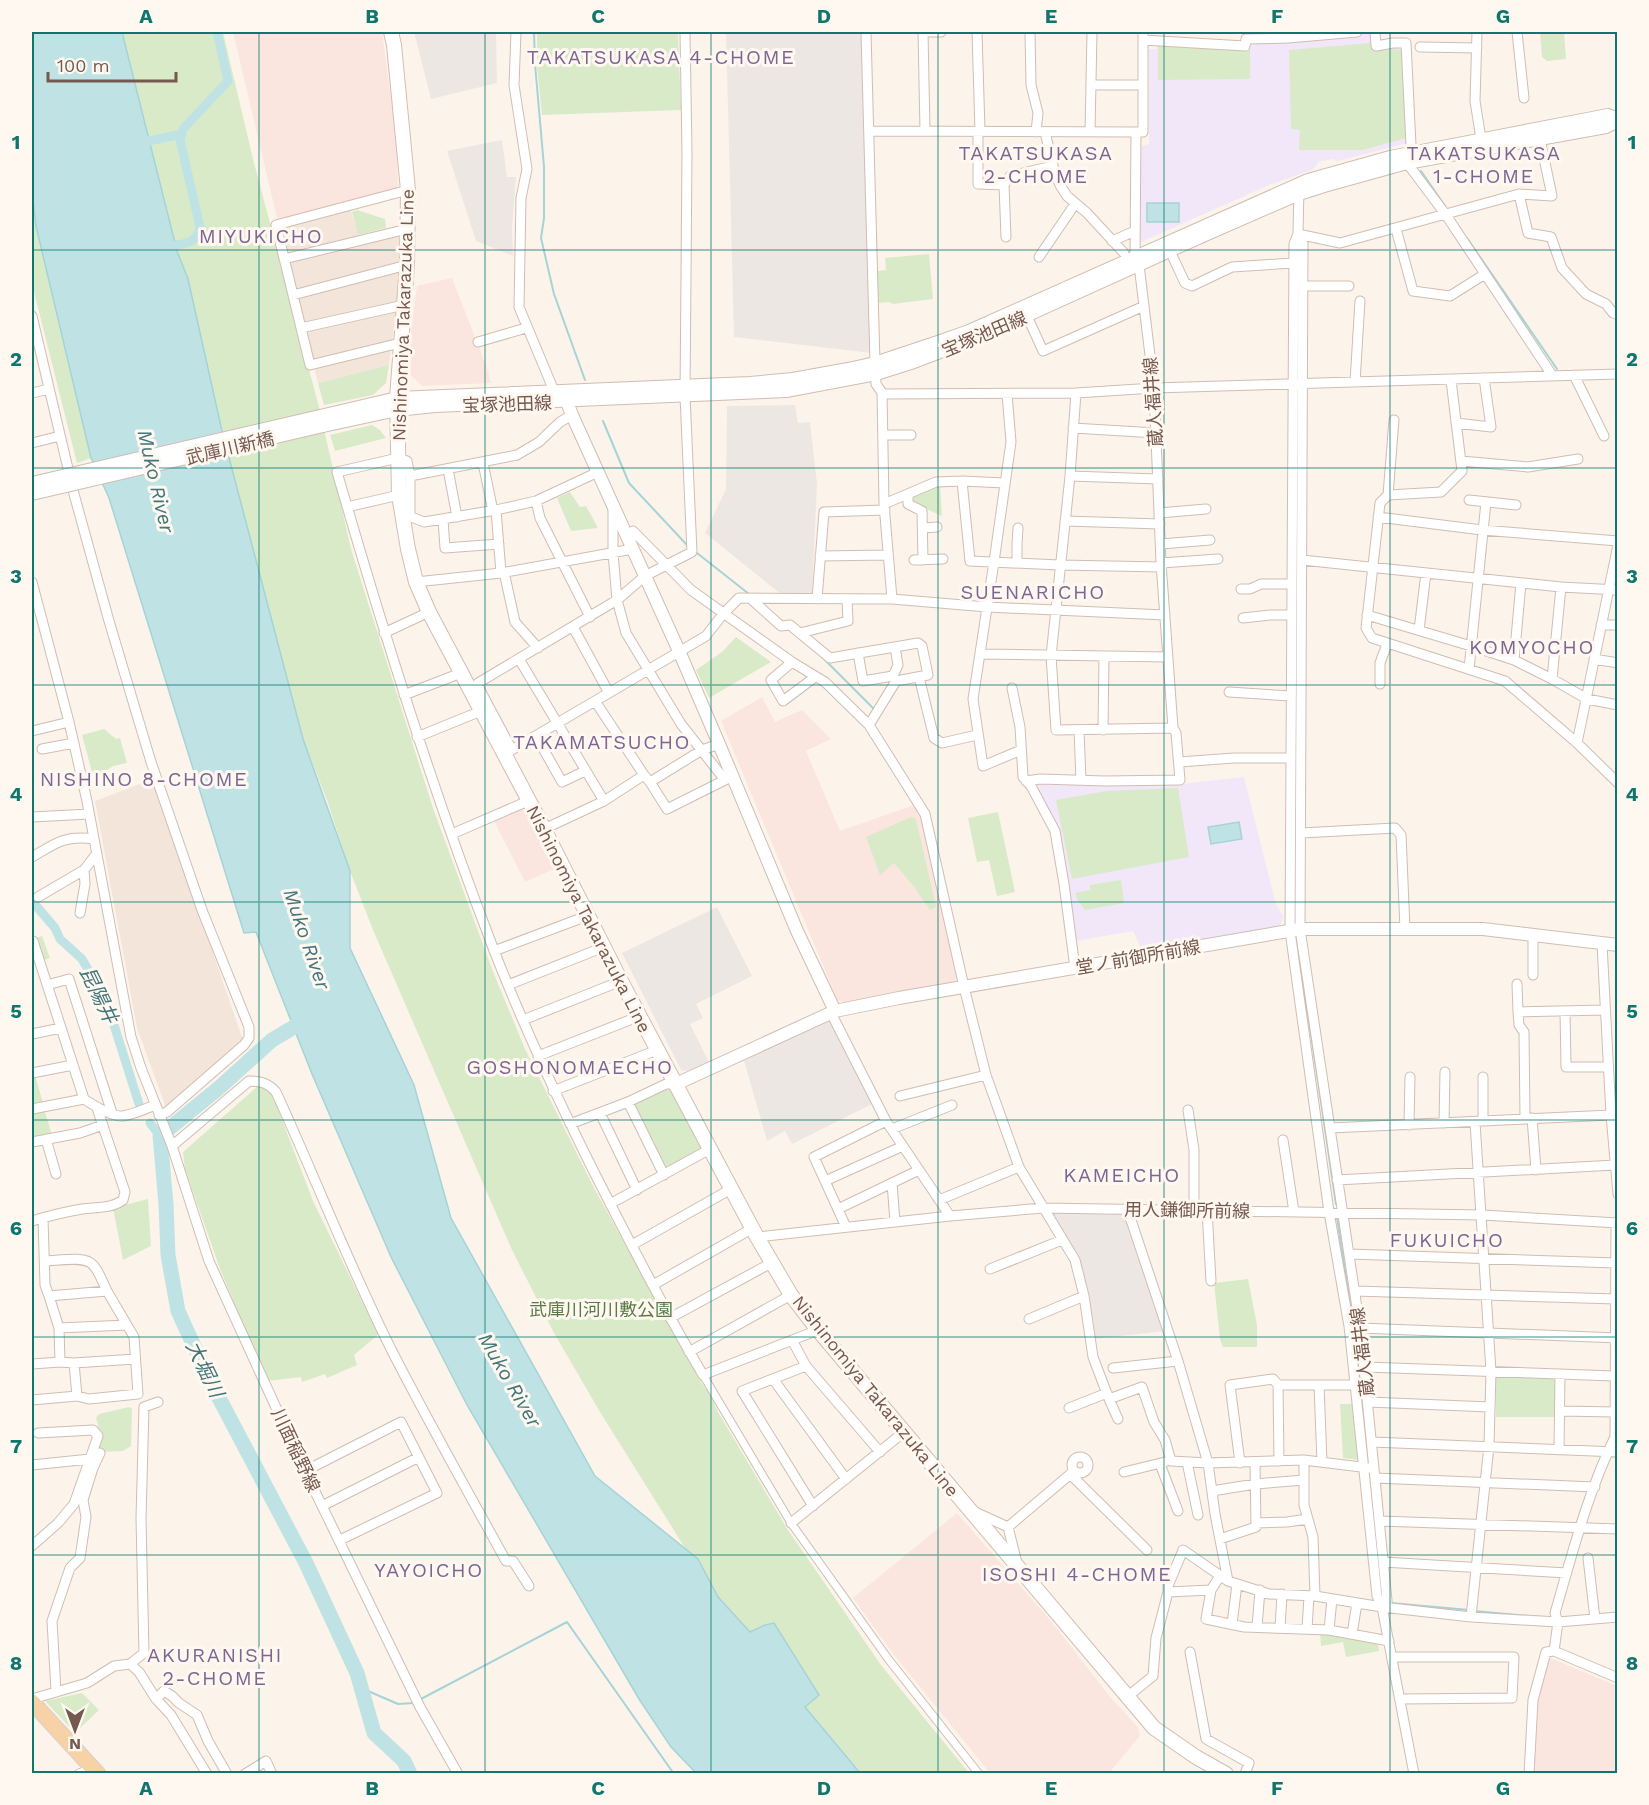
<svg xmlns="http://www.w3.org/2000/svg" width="1649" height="1805" font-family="'Work Sans','Noto Sans JP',sans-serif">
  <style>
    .residential { fill: #f3e5d9 }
    .commercial { fill: #fbe5df }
    .industrial { fill: #ede7e3 }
    .education { fill: #f1e7f9 }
    .green { fill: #d9eac9 }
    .water { fill: #bfe3e5; stroke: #a5d3d7; stroke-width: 1.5 }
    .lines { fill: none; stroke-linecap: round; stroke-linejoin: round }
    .stream { stroke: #a5d3d7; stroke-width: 2 }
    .canal { stroke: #bfe3e5; stroke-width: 9 }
    .river { stroke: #bfe3e5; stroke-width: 15 }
    .pedestrian-casing { stroke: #d0bdb2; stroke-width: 9 }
    .minor-casing { stroke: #d0bdb2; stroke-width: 11 }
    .tertiary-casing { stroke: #d0bdb2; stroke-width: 14 }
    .secondary-casing { stroke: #d3bdb0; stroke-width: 16 }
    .primary-casing { stroke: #d9d1cd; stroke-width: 17 }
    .pedestrian { stroke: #fff; stroke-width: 7 }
    .minor { stroke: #fff; stroke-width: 9 }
    .tertiary { stroke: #fff; stroke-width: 12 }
    .secondary { stroke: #fff; stroke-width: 14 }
    .primary { stroke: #f7d2a6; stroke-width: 15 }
    .tertiary-bridge-casing { stroke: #d0bdb2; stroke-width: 14; stroke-linecap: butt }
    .tertiary-bridge { stroke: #fff; stroke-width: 12 }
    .grid { fill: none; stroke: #0f766e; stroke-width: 1.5; stroke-opacity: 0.55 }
    .labels { text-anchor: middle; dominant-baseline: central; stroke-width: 6; stroke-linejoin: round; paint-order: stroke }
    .street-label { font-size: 18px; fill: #76594e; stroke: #fef8f1 }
    .park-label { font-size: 18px; fill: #5a7b46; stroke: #fef8f1 }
    .neighbourhood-label { font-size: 20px; letter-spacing: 1.5px; fill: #7f6692; stroke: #fef8f1 }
    .water-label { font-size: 20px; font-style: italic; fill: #42767a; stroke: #fef8f1 }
    .neatline { fill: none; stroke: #0f766e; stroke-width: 2 }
    .grid-label { font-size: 20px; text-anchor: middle; font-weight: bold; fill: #0f766e }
  </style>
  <rect width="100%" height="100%" fill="#fcf4ea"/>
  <path class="residential" d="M350,208l11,36 38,-10 3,28 -13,103 -71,18 -38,-156z
    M153,779l90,261 -77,68 -29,-80 -42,-227z"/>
  <path class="commercial" d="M233,32h149l14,103 2,54 -117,31 -4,-2z
    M452,278l35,90 4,15 -69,3 -16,-15 11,-85z
    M762,697l13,25 27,-12 29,29 -25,12 34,80 74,-26 8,11 33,151 2,10 -3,5 -109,22 -8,-5 -116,-278z
    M524,807l32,61 -31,14 -32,-63z
    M957,1513l93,107 61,78 27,29 2,9 -31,37h-119l-96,-118 -41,-57z
    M1548,1657l69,29v87l-85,1 3,-73z"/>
  <path class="industrial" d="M414,32h82l1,51 -66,16z
    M726,32h138l8,321 -138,-16z
    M502,140l5,37h9l-4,51 1,28 -37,-15 -29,-90z
    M795,405l3,18 12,-1 7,62 -5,110 -30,1 -77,-62 21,-44 1,-83z
    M717,907l35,69 -56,28 7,14 -13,6 19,38 -22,9 -6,-1 -59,-117z
    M830,1019l44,84 -82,41 -7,-13 -18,10 -24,-84z
    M1051,1212h73l42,119 -72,8 -5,-42z"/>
  <path class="education" d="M1373,33l2,15 29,-1 4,96 -70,18 -6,-2 -14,3 -4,7 -45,16 -130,58 -1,-4 4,-93 7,-2v-95h8v-6l91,-1z
    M1244,777l32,127 8,13 -5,10 -137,23 -9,-19 -57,10 -7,-58 -10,-54 -26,-47 148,2z"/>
  <path class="green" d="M122,32h101l30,127 66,248 32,142 82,259 59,161 33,80 69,139 108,196 8,10 8,18 70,118 93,135 88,108h-109l-55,-66 -40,-82 -15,7 -35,-36 -115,-184 -46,-79 -42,-83 -139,-320 -23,-59 -23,-71 -24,-61 -47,-175z
    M537,32h141l3,78 -139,5 -5,-49z
    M1540,32h24l2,27 -19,2 -5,-4z
    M1371,43l1,8 25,-2 5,2 4,87 -43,12h-64l1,-20 -9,-1 -2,-79z
    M1158,44l92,4v31l-92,1z
    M32,206l59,252 -14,5 -45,-179z
    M357,210l28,9 1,9 -28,7 -6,-23z
    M929,254l4,45 -40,5 -4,-2 -12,1v-32l9,-1 -1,-12z
    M389,365l-3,18 -13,12 -49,10 -6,-22z
    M372,425l8,5 6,8 -51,13 -5,-16z
    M940,484l2,32 -31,-14v-6z
    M570,492l10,15 6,-1 12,22 -27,3 -14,-33z
    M736,637l35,25 -62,36 -13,-28 26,-18z
    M104,729l12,10 4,-1 7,25 -14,3 -12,8 -8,2 -11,-41z
    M1178,788l11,69 -117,22 -16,-79 51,-9z
    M998,812l17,80 -18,4 -8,-36 -12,2 -9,-44z
    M911,817l5,2 20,88 -6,3 -15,-22 -21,-25 -14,12 -14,-38z
    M1121,880l3,23 -39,7 -8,-11 -2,-6 15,-3v-5z
    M42,936l8,22 -9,3 -8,-22z
    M35,1075l8,28 -11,2v-29z
    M259,1085l14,11 40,105 60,123 2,-1 5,10 -26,22 3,10 -30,13 -2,-4 -23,8 -1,-5 -34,4 -47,-112 -35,-100 -2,-17z
    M670,1087l33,62 -38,20 -32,-66z
    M44,1109l8,26 -20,4v-27z
    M148,1199l3,47 -28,14 -10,-52z
    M1248,1279l9,46v22h-34l-3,-8 -6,-56z
    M1496,1376h61l-1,41h-60z
    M1340,1404h14l6,56 -17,-2z
    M129,1407l3,2 -1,37 -8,5 -25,1 -1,-2 1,-25 -2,-7 3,-4z
    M1320,1634l18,2 40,7 1,8 -33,6 -3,-15 -22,4z
    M82,1693l17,17 -24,23 -30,-32z"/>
  <path class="water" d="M32,32h90l55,219 11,28 34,152 81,308 47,132v77l64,137 37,133 144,258 103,83 20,38 32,35 15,-7 9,-2 45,72 -14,12 55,66h-164l-25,-26 -32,-48 -172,-294 -76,-148 -79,-183 -56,-142 -12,1 -135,-435 -18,-40 -55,-232 -4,-35z
    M1147,203h32v19h-32z
    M1239,822l3,17 -31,5 -3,-17z"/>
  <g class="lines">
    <path class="stream" d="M534,32l1,32 9,103v51l-3,20 13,56 31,86
      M1421,171l24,35
      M1467,238l90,131
      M603,421l26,62 58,62
      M697,553l52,41
      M825,660l49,49
      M1295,874v51
      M1300,958l36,246
      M1337,1217l15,100
      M1354,1332l6,51
      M1361,1389l4,33
      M1377,1546l5,51
      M1391,1603l78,7
      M1474,1611l66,6
      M361,1688l37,16 16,-1
      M419,1700l148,-78 107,152"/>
    <path class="canal" d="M139,143l43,-9
      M165,247c14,-3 33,-2 35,-20l-20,-87 3,-11 45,-48 -11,-49
      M32,901l23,27 5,11 22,20 25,44 32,101
      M150,1123l10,13"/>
    <path class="river" d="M311,1017l-39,23 -52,47 -60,49 6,68 2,51 10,56 31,68 97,184 51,110 17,60 30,28 6,13"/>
    <g class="pedestrian-casing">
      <path id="pedestrian" d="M703,1375l88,148 98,137 90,114"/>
    </g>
    <g class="minor-casing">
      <path id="minor" d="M516,32l-2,53 13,84 -6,29 -2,109 35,84
        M866,32l9,331 1,21 7,10 193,-1 78,-5 464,-14
        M923,32l2,99
        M923,32h18
        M977,32l3,99
        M1030,32l1,53 7,28 -2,19
        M1375,32l1,14 17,-3h13l5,102
        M1477,32l-2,69 6,38
        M1517,32l7,66
        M1143,40l102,6 1,-7 42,-1 69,-6
        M1420,47l57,1
        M1091,85h52
        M869,131l267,1
        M978,131v53l26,1
        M1045,132l10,42 5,11 7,11 20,17 37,40
        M1090,132l2,-100
        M1407,163l39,52 106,160
        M1299,188l-1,46 -4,10 -4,687 39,281 20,114 28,270 5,11 32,167
        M1519,194l9,39 23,4 11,31 24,26 20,10 7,9 5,2
        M1396,229l17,62 37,5 35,-22
        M1298,234l5,10 -3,685 60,399 27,272v3l-5,4
        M1298,234l42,9 179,-49 33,2 -12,-57
        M1006,237l-2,-52 6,-9 43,-10
        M1112,241l23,-10
        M1170,251l15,32 7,3 40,-19 61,-4
        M1039,257l36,-53
        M284,259l123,-30
        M1303,286h46
        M293,295l114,-30
        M32,316l42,178 35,127 42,141 51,148 47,117v11l-5,7 -77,67 -8,3
        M1027,316l16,35 101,-45
        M301,328l103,-23
        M478,342l48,-14
        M400,343l-90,22 -34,-140 132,-35
        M1574,375l30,61
        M1451,380l11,91 -21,21 -53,3 -8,8 -14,125 6,10 133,43 72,62 41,40
        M1355,382l5,-81
        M32,393l17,-4
        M882,393l2,111
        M1076,393l-6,83 -19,180 5,74 117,-2
        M1007,394l4,48 -17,120 -21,137 10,67 38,-16
        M572,415l-12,7 -21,20 -22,13 -107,21 -3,-15 -9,-3 -61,14c47,162 97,323 158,481 29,74 63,147 99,219 35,69 70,137 109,203l115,-45
        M1456,423l35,4 -7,-49
        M1073,428l83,5
        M883,435h28
        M32,443l28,-7
        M1461,461l67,6 50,-8
        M483,463l10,48
        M448,469l9,48
        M1070,476l88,3
        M962,481l8,80 90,4 102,2
        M908,494v10l14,7 1,49
        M1388,495l6,-75
        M1469,500l47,5
        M536,501l4,17 50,99
        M347,507l52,-12
        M613,508v45l4,47 9,33 55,91 44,56
        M496,510l5,63
        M401,513l23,9 72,-12 40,-9 62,-29
        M1159,513l47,-4
        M410,517v-41
        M1378,517l104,13 136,11
        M443,519l2,29 54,-4
        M1065,521l95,3
        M923,528l14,-1
        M633,531l58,59 101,72 33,20 44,43 56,89 39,173 22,88 33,92 56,93 9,36 9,61 16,42 33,-12 12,35 11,18 6,21 37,2 96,-3 65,8
        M1161,544l49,-4
        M820,556l68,-1
        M914,560l29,-1
        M1302,560l259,27 57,3
        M1017,563v-19l1,-16
        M1161,563l57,-4
        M504,572l11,50 23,26
        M32,582l37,140 18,79 44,236 10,31 31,78 37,115 96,210 115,236 38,67
        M416,582l85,-9 132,-24
        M1241,589h9l11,-5h30
        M751,599l30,27 9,-1 40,33 88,-15 4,3 6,29 -32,6 -27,44
        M817,599l7,-87 61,-2
        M892,599l-8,-95 52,-22 26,-1 42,2
        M1367,615l104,31 43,14 38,19 35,20 31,6
        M1243,618l27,-3h21
        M1601,625h17
        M573,627l36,66
        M1419,630l7,-57
        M384,633l45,-21
        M800,633l48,-12 -1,-22
        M858,653l5,28 30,-5 3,5
        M980,654l188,3
        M519,659l85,142
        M1594,659l24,4
        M1514,660l7,-77
        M792,662l-21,18 12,21 32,-24
        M1469,669l17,-167
        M893,676l5,-11 -3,-18
        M919,677l15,61 8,5 35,-8
        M1552,679l9,-92
        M1380,684v-21l7,-19
        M1012,688l8,39 3,50 8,9 24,45 9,53 11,84
        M1229,692l62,4
        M404,695l57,-22
        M595,701l49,74
        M1079,730l2,50
        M1103,730l1,-74
        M32,731l37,-9
        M536,736l26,46 23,-11
        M417,737l64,-26
        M1577,743l41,-198
        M42,749l32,-6
        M512,750l-32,-60 -2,-7 139,-83 28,-24 47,-24 -7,-156 2,-243 -2,-121
        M508,752l198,-116 17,-22 16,-16 153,1 95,8 178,8
        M1179,762l55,-4h57
        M1026,781l14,-2 65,2 75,-1 -4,-47 -3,-5 -12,-165 -7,-175 -15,-123 -4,-9 1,-124h7v-100
        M650,782l17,27 64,-32
        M32,817l57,-3
        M544,829l60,-28 40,-26 6,7 52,-32 17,-6
        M1301,833l94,-5 6,7 4,94
        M452,834l76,-33
        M32,857c24,-14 33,-22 62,-18
        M38,897l46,-27 13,-17
        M80,913l5,-29 -1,-14
        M1533,935v40
        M32,942l1,-1 51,158c9,6 28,18 39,17 11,-2 22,-7 32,-11
        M1602,944l9,171 7,79
        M494,951l93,-35
        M1517,984l1,28
        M47,985l22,-6 43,134
        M508,985l96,-38
        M1565,1011l1,56h42
        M831,1013l55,108 64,95
        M523,1020l98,-39
        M32,1034l29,-6
        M538,1056l102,-40
        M32,1073l41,-8
        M1483,1077v44
        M553,1091l104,-41
        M900,1096l86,-21
        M628,1102l36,73
        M32,1109l52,-10
        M1188,1110l6,40v60
        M600,1113l37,77
        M1525,1118l-1,-86 -5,-7 -1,-13 87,-2
        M1532,1118l4,52
        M1444,1123l1,-51
        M570,1124l58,-22 38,-18h10
        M1409,1125l1,-48
        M1330,1128l281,-13
        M892,1129l60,-24
        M46,1139l10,35
        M1283,1140l11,72
        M32,1142l48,-9 23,-8
        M172,1146l77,-65c12,0 19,2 27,11 40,87 74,176 117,261 36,70 75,139 113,208h7l16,25
        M1337,1180l278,-15
        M825,1181l78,-35
        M892,1183l3,39
        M939,1200l80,-33
        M610,1204l100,-55
        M1127,1208l51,153 30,102 7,51 13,67
        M838,1209l81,-39
        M1207,1210l4,71
        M43,1218l2,67 4,11 58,-5 27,46 4,57 -49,5 -12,-3 -3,-33
        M32,1221c16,-5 33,-9 50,-12 14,-2 29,0 41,-9l2,-8 -28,-84
        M1618,1221l-2,2 -1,214c-27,54 -43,118 -60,176l3,9 -4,29 64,27
        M846,1227l-32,-70 72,-36
        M757,1237l193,-21 93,-8 439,7 136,8
        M632,1245l99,-56
        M1349,1254l267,9
        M45,1261c12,0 40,-6 48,4 6,6 10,18 14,26
        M990,1269l72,-29
        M653,1285l100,-57
        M1355,1291l261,8
        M49,1296l10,32 1,34
        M670,1318l103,-56
        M1029,1319l55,-23
        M59,1328l68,-3
        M1360,1328l258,10
        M792,1340l14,26 74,86
        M689,1352l102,-57
        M32,1364l28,-2 14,1 61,-4
        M806,1366l-64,25 71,115
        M1365,1367l249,9
        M1113,1368l65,-7
        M773,1379l73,100
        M1278,1385l1,76
        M1319,1385l3,77
        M1109,1399l9,20
        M32,1400l45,-4
        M1368,1402l122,5
        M1069,1408l38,-15
        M1560,1411l55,1
        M1372,1442l246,10
        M1559,1450l1,-76
        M1072 1465a8 8 0 1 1 16 0a8 8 0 1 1-16 0Z
        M1304,1460v45l9,32 2,59
        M1187,1462l11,53
        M1240,1463l-10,-78 43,-6 5,6h82
        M1160,1464l18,47
        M32,1465l58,-6
        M305,1471l96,-49 36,71 -97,47
        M1124,1472l41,-10
        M1070,1474l77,76
        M1375,1478l220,9
        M1212,1491l43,-7 49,-4
        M322,1506l97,-49
        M973,1511l35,16 9,36
        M1379,1521l239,8
        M791,1523l113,-91
        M1256,1523l31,-1 21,-3
        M1008,1527l66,-56
        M1220,1539l36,-12 -1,-65
        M32,1546l26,-23 16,-19 24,-68 -5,-6 -55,3
        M1588,1558l7,61
        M1383,1562l184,11
        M1211,1590l-5,29 38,8 85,3 60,11
        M1168,1592v-6l15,-36 45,31 41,13 46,2 67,11 89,10 87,5 60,-5
        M1471,1617l18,-171 2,-75 -16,-249
        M1232,1624l5,-40
        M1257,1627l3,-37
        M1280,1628l2,-34
        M1307,1629l2,-33
        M1329,1630l3,-31
        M1352,1634l5,-31
        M1190,1652l16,87 43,24 -4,11
        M1392,1657h122l-2,41 -112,1
        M130,1664l9,8 17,27 8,-8 8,5 7,7 18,12 11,26 19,33
        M56,1691l-4,-70 18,-53 10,-10 6,-41 -3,-17 10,-32 7,-15
        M1127,1697l26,-21 3,-38 12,-46 43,-2 9,-14
        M32,1699l55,-16 27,-17 16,-2 14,-11 -3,-135 3,-111 14,-5
        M156,1699l15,16 36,59
        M79,1774l5,-2
        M245,1774l21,-13 6,13
        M1529,1774l4,-74 13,-48 8,-1"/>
    </g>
    <g class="tertiary-casing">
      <path id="tertiary" d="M562,397l5,5 5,13 107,236 40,93 78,187 38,80
        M320,416l77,-18 353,-15 43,-4 55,-10 27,-6 63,-21 31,-11 339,-151 82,-23 218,-42 10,4
        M323,426l74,-16 38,-4 351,-15 90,-17 38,-12 63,-24 230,-104 92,-40 25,-8 83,-23 199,-36 12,-6
        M676,1084l159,-73 64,-13 401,-69h183l135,16"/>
    </g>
    <g class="secondary-casing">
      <path id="secondary" d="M391,32l3,13 14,145 -1,75 -10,133 2,97 9,54 8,33 13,30 115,217 77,152 89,168 47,88 34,58 27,35 336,398 42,29 30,17"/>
    </g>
    <g class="primary-casing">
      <path id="primary" d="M32,1702l66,72"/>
    </g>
    <use href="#pedestrian" class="pedestrian"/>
    <use href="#minor" class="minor"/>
    <use href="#tertiary" class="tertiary"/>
    <use href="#secondary" class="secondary"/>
    <use href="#primary" class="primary"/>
    <g class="tertiary-bridge-casing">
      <path id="tertiary-bridge" d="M32,483l288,-67
        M32,494l291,-68"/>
    </g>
    <use href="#tertiary-bridge" class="tertiary-bridge"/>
  </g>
  <path class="grid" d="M259,32v1742M485,32v1742M711,32v1742M938,32v1742M1164,32v1742M1390,32v1742M32,250h1586M32,468h1586M32,685h1586M32,902h1586M32,1120h1586M32,1337h1586M32,1555h1586"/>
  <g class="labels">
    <g class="street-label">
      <text transform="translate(403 315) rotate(-88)">Nishinomiya Takarazuka Line</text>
      <text transform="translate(984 334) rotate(-23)">宝塚池田線</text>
      <text transform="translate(1153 402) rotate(-94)">蔵人福井線</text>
      <text transform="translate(507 404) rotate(-2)">宝塚池田線</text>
      <text transform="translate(230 448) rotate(-13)">武庫川新橋</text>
      <text transform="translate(589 919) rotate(63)">Nishinomiya Takarazuka Line</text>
      <text transform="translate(1138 957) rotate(-10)">堂ノ前御所前線</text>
      <text transform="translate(1187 1210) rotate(1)">用人鎌御所前線</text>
      <text transform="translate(1362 1352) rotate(-97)">蔵人福井線</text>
      <text transform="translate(876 1396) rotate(51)">Nishinomiya Takarazuka Line</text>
      <text transform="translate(296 1450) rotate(65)">川面稲野線</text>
    </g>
    <g class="park-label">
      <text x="601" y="1309">武庫川河川敷公園</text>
    </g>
    <g class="neighbourhood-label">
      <text x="661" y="57">TAKATSUKASA 4-CHOME</text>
      <text x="1036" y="153">TAKATSUKASA<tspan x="1036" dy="23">2-CHOME</tspan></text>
      <text x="1484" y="153">TAKATSUKASA<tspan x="1484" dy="23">1-CHOME</tspan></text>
      <text x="261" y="236">MIYUKICHO</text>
      <text x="1033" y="592">SUENARICHO</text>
      <text x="1532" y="647">KOMYOCHO</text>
      <text x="602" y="742">TAKAMATSUCHO</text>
      <text x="144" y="779">NISHINO 8-CHOME</text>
      <text x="570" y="1067">GOSHONOMAECHO</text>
      <text x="1122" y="1175">KAMEICHO</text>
      <text x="1447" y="1240">FUKUICHO</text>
      <text x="429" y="1570">YAYOICHO</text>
      <text x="1077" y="1574">ISOSHI 4-CHOME</text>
      <text x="215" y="1655">AKURANISHI<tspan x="215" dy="23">2-CHOME</tspan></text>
    </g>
    <g class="water-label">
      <text transform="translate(156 481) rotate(77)">Muko River</text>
      <text transform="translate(307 939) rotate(71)">Muko River</text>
      <text transform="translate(99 995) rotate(64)">昆陽井</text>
      <text transform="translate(205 1369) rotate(64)">大堀川</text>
      <text transform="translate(510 1380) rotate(60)">Muko River</text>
    </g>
  </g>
  <rect width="1649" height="1805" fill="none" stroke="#fef8f1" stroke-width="66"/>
  <g transform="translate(75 1730) rotate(180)" stroke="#fef8f1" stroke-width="4.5" paint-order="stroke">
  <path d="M0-4.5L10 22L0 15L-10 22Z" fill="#76594e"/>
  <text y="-9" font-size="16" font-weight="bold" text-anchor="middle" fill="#76594e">N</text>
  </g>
  <path d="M48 72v9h128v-9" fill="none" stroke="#76594e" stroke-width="3"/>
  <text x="57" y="72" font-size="18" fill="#76594e" stroke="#fef8f1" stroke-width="4.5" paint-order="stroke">100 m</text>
  <rect x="33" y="33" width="1583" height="1739" class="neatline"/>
  <g class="grid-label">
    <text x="146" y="23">A</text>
    <text x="372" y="23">B</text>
    <text x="598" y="23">C</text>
    <text x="824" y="23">D</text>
    <text x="1051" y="23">E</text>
    <text x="1277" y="23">F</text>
    <text x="1503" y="23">G</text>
    <text x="16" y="149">1</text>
    <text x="1632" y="149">1</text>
    <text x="16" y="366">2</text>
    <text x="1632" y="366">2</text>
    <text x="16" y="583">3</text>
    <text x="1632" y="583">3</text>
    <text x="16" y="801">4</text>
    <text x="1632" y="801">4</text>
    <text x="16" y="1018">5</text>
    <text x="1632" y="1018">5</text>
    <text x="16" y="1235">6</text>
    <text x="1632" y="1235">6</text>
    <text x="16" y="1453">7</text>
    <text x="1632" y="1453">7</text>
    <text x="16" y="1670">8</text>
    <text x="1632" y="1670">8</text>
    <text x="146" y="1795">A</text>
    <text x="372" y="1795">B</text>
    <text x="598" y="1795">C</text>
    <text x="824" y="1795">D</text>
    <text x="1051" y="1795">E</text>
    <text x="1277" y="1795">F</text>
    <text x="1503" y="1795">G</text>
  </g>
</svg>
